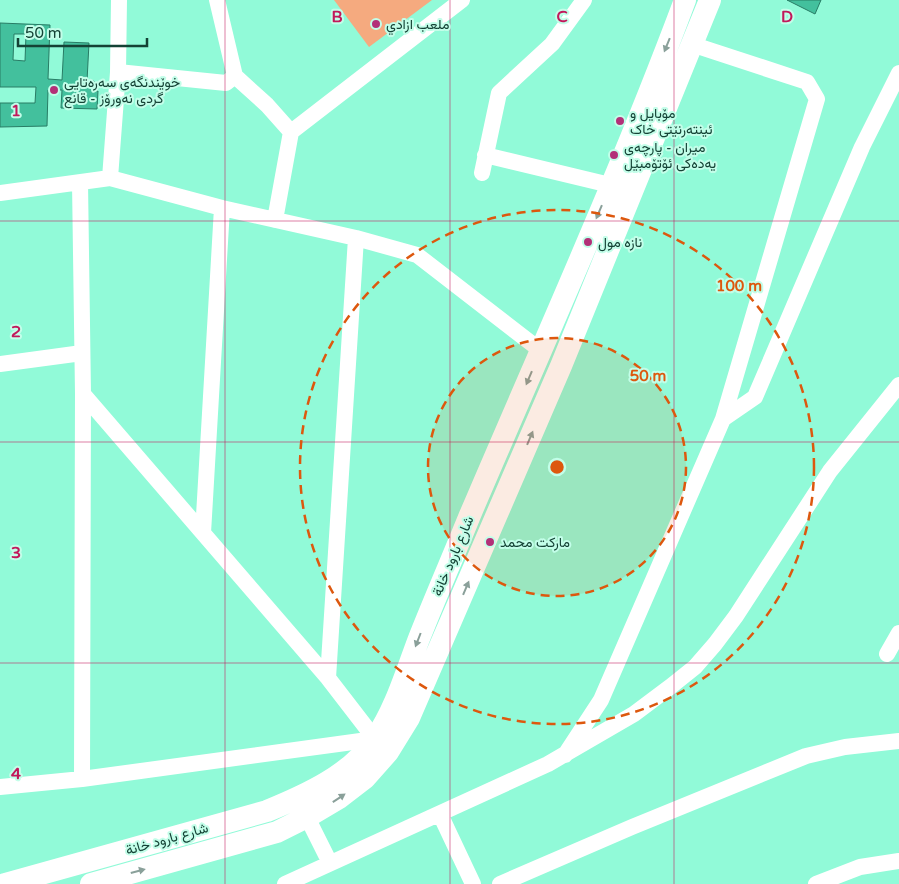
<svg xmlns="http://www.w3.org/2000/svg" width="899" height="884" font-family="'Varela Round',Vazirmatn,sans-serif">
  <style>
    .green { fill: #f5aa7f }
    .building { fill: #43c09d; stroke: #287c65; fill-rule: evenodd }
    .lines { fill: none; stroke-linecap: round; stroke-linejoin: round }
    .street { stroke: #fff; stroke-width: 16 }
    .secondary { stroke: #fff; stroke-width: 22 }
    .oneway { fill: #8aa09a }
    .grid { fill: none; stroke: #c2185b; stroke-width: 1; stroke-opacity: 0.55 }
    .ring { fill: none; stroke: #dd580e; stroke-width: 2.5; stroke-dasharray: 9 6 }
    .poi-dot { fill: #b33078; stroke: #c3fee9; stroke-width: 2 }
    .labels { text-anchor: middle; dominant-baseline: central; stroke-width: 4; stroke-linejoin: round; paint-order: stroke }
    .poi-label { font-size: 14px; fill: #144235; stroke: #c3fee9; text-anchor: start }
    .street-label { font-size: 14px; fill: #144235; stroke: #c3fee9 }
    .grid-label { font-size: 16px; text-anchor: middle; font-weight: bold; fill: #c2185b; stroke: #c3fee9; stroke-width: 4; stroke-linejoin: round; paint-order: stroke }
    .centre { fill: #dd580e; stroke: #c3fee9; stroke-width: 2.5 }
    .ring-label { font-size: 15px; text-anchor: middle; font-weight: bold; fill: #dd580e; stroke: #c3fee9; stroke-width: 4; stroke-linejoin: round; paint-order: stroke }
  </style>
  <rect width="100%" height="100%" fill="#91fad8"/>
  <path class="green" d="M334,0h98l-63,47z"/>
  <path class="building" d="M787,0h34l-6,14z
    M0,23l50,2 -2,54 14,1 2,-38 25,1 -2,38h7v10h4l-1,18 -36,-1 1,-18h-14l-1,36 -47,1v-24h35l1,-16h-36zM14,34h12l-1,27 -12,-1z"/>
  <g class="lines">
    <path class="street" d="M118,72l108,11 9,-7 -18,-76
      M235,76l32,29 24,27
      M485,155l125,30
      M482,173l17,-80 53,-49 32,-44
      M110,178l8,-106 1,-72
      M80,182l3,212 -1,385
      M0,193l110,-15 112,30 134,30 61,17 123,95
      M275,220l16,-88 171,-132
      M0,364l82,-11
      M723,419l32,-22 107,-250 37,-74
      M203,533l19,-325
      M887,654l12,-21
      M328,678l28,-440
      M565,755l36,-55 122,-281 94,-320 -10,-17 -116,-38
      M0,787l82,-8 293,-40 -47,-61 -245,-284
      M440,814l33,70
      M307,817l23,46
      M285,884l263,-120 86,-50 36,-27 25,-20 20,-23 21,-28 94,-145 69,-86
      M500,884l132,-57 174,-71 39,-9 54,-6
      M816,884l44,-17 39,-6"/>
    <path class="secondary" d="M5,884l262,-73c39,-16 84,-36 108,-72 20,-29 31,-66 43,-98 17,-43 35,-84 52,-126 73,-171 150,-341 215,-515
      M91,884l186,-52 30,-15 32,-19 26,-20 23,-26 21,-34 152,-352 149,-366"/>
  </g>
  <defs><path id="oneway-solid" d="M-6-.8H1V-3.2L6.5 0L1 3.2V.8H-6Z" transform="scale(1.25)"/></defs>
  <g class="oneway">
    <use href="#oneway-solid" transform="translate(667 45) rotate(112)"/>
    <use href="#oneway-solid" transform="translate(599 212) rotate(113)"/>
    <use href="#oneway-solid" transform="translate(529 378) rotate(113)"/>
    <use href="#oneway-solid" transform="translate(530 438) rotate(-67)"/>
    <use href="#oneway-solid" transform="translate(466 588) rotate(-67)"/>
    <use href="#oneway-solid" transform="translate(418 640) rotate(111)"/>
    <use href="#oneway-solid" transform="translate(339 798) rotate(-34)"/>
    <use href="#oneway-solid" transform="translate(138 871) rotate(-15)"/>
  </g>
  <path class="grid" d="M225,0v884M450,0v884M674,0v884M0,221h899M0,442h899M0,663h899"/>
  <circle cx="557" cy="467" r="129" fill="#dd580e" fill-opacity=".12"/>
  <g class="ring">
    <circle cx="557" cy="467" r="129"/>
    <circle cx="557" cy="467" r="257"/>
  </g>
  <g class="poi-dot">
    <circle cx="376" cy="24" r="5"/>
    <circle cx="54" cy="90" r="5"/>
    <circle cx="620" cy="121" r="5"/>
    <circle cx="614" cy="155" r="5"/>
    <circle cx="588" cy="242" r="5"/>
    <circle cx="490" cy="542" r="5"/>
  </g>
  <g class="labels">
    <g class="poi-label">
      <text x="386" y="24">ملعب ازادي</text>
      <text x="64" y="82">خوێندنگەی سەرەتایی<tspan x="64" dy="16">گردی نەورۆز - قانع</tspan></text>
      <text x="630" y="113">مۆبایل و<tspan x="630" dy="16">ئینتەرنێتی خاک</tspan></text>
      <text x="624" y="147">میران - پارچەی<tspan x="624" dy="16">یەدەکی ئۆتۆمبێل</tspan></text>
      <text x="598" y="242">نازه مول</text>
      <text x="500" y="542">ماركت محمد</text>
    </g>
    <g class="street-label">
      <text transform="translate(453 556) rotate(-67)">شارع بارود خانة</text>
      <text transform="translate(167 839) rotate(-16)">شارع بارود خانة</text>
    </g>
  </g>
  <g class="grid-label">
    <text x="337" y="22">B</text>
    <text x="562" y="22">C</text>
    <text x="787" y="22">D</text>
    <text x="16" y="116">1</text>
    <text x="16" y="337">2</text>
    <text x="16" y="558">3</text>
    <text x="16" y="779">4</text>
  </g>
  <circle cx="557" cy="467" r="8" class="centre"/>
  <g class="ring-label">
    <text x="739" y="291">100 m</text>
    <text x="648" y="381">50 m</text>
  </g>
  <path d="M18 38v8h129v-8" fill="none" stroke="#144235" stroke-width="2.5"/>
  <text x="25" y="38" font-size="15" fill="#144235" stroke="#c3fee9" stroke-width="4" paint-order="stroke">50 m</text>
</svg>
